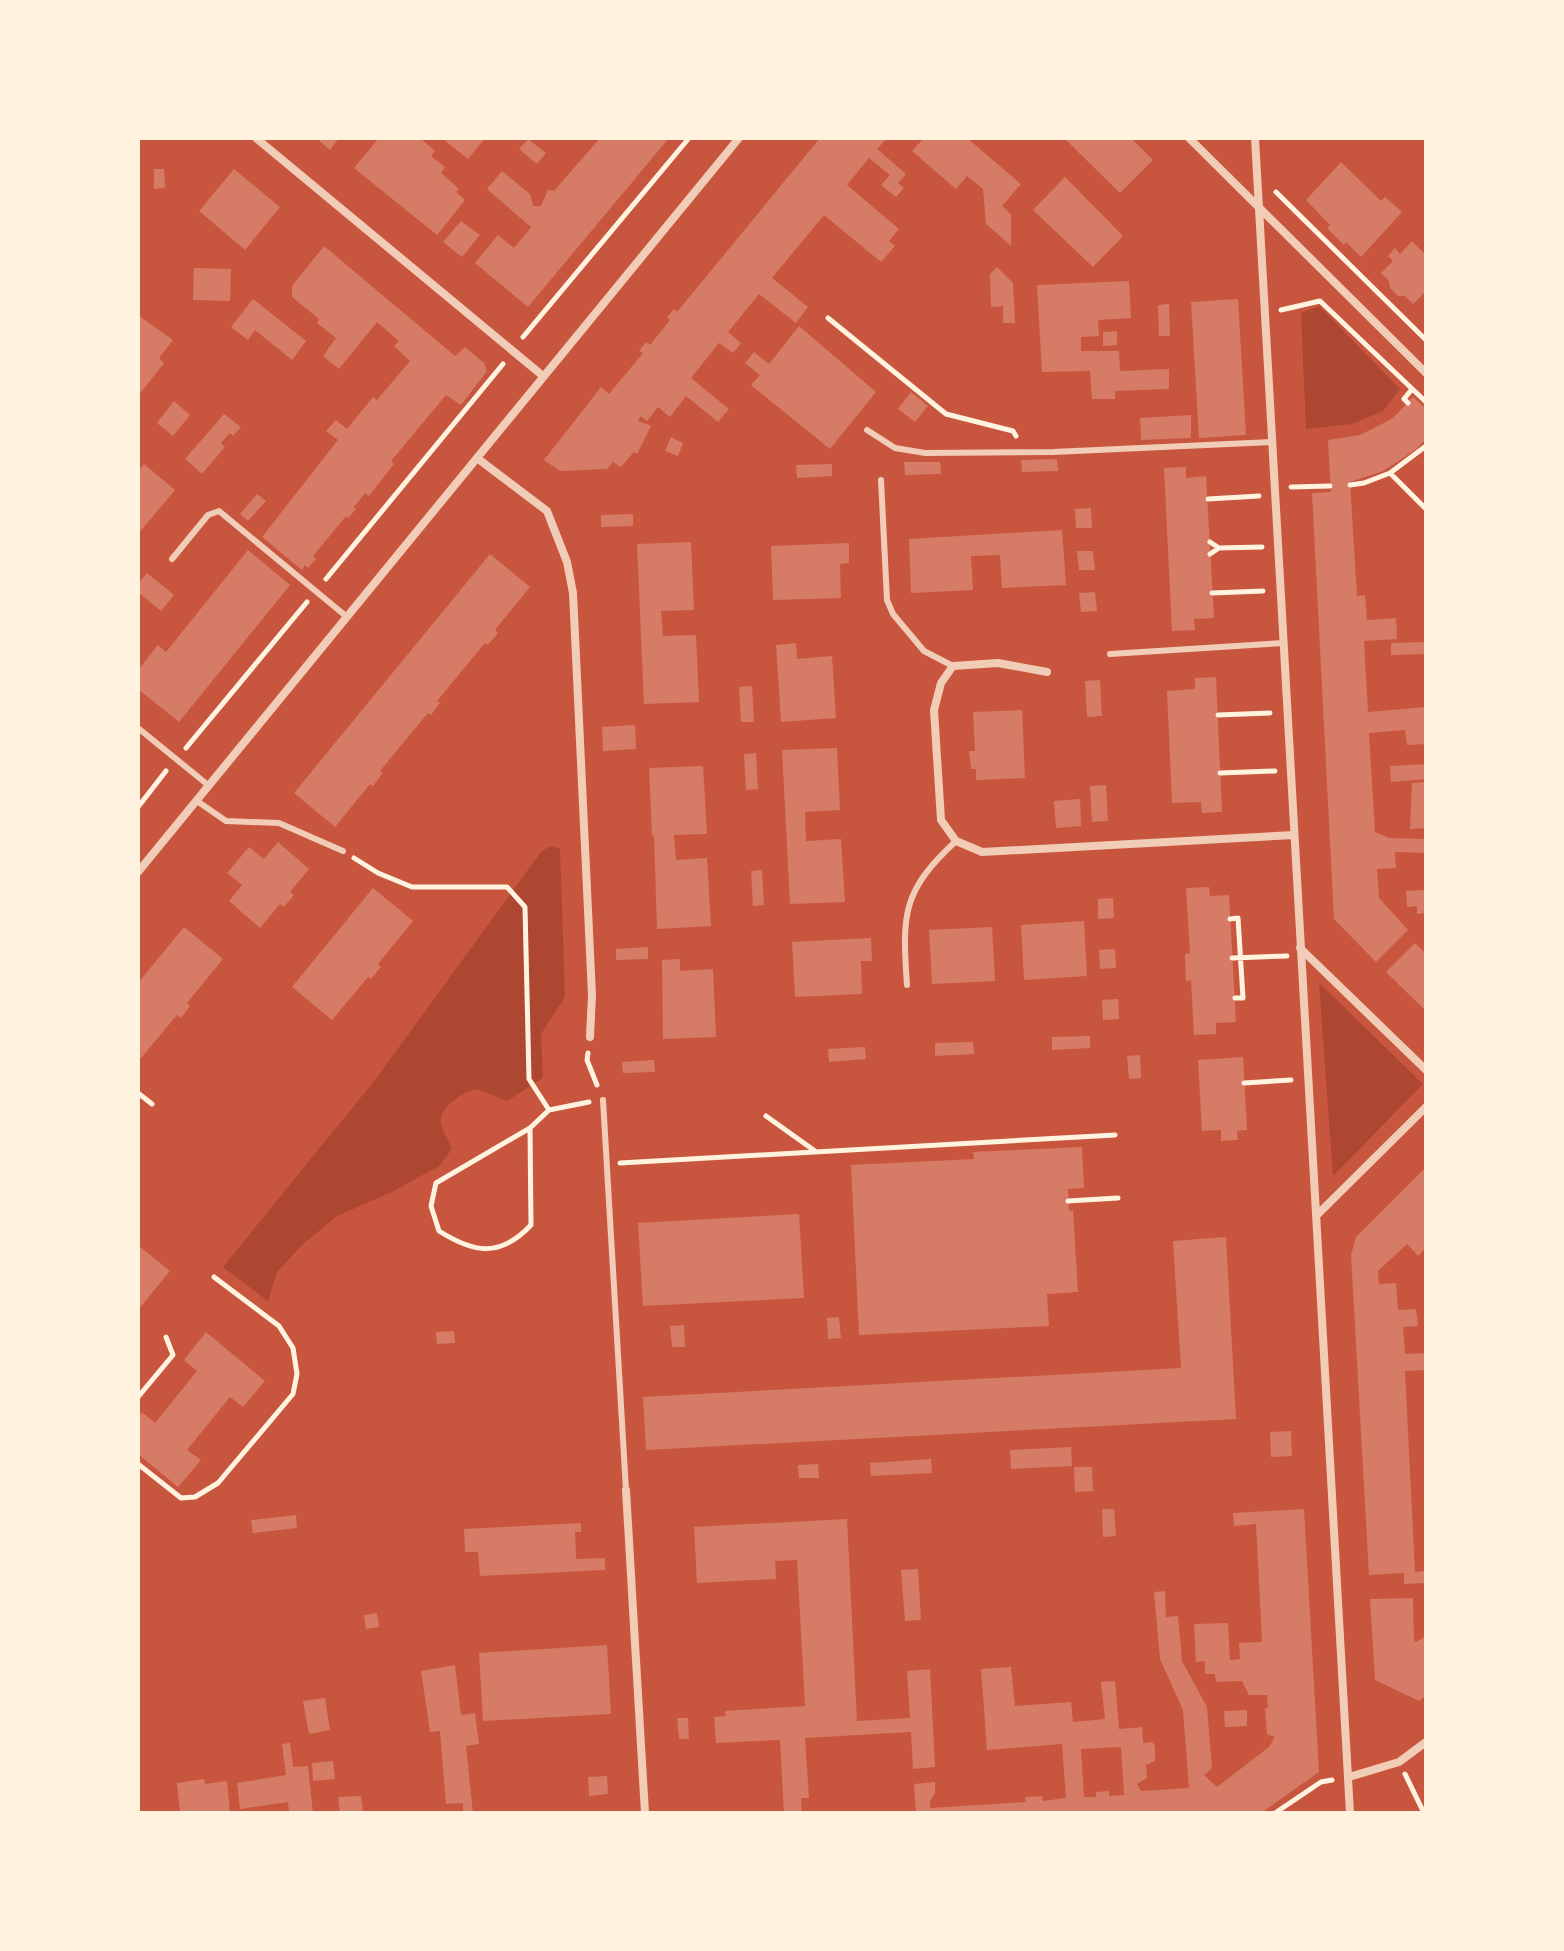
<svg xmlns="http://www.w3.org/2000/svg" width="1564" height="1951" font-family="'PT Sans Narrow',sans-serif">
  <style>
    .green { fill: #ae4732 }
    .building { fill: #d67c66; fill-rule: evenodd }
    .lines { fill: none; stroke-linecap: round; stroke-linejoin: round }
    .path { stroke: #fff3e0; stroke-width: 5 }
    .service { stroke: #f1ccb7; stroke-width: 6 }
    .minor { stroke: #f1ccb7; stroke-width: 8 }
  </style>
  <rect width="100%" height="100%" fill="#c8553d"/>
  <path class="green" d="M1319,306l81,83 -17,22 -31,13 -46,5 -5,-116z
    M550,846l10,3 5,148 -24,37 2,44 -36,23 -30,-12c-14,2 -39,19 -36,35 2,8 8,17 11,25l-13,17 -45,25 -57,25 -35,29 -25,27 -9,29 -45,-34 152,-187 166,-228z
    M1319,983l104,101 -90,92z"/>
  <path class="building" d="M316,138h23l-9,12z
    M379,138h41l15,13 -4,5 14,11 -4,6 18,16 -3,3 9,8 -28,35 -83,-67z
    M447,138h38l-17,21 -23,-18z
    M600,138h69l-141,169 -53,-44 23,-28 16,13 17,-21 -44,-38 15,-18 28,23 3,12h8l7,-16 6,1z
    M820,138h67l-10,11 29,25 -8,9 6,5 -8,9 -15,-12 9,-10 -21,-17 -22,27 52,44 -10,12 6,5 -14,16 -57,-47 -52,63 36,29 -12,16 -37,-29 -31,38 13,11 -8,10 -14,-10 -28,35 38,31 -11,13 -32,-26 -16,21 -12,-10 -11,14 -6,-5 -3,5 13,5 -14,28 -3,-2 -13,15 -8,-5 -6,7 -47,2 -16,-11 57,-73 8,7 34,-41 -4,-2 7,-9 4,3 20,-25 -3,-3 7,-8 3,3z
    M924,138h43l54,46 -19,22 9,8v32l-25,-22 -3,-35 -16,-13 -11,13 -44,-38z
    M1064,138h67l22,22 -33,33z
    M528,139l18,14 -9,11 -18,-15z
    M1341,162l40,39 4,-4 17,15 -41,45 -15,-15 -2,3 -17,-17 3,-3 -24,-25z
    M154,169h10l1,19 -11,1z
    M234,169l46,38 -35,43 -46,-39z
    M1065,177l58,59 -30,31 -60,-57z
    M461,221l19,14 -18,22 -19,-15z
    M1412,241l14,14v36l-13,13 -8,-8h-7l-8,-8 -1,-7 -8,-8 12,-12 -5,-5 7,-8 5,6z
    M324,246l131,110 10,-9 19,16 3,8 -26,34 -15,-10 -55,66 3,3 -25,32 -4,-3 -11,14 2,2 -8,9 -2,-2 -33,40 3,3 -8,9 -3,-3 -3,5 -40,-33 76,-97 -12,-9 10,-11 11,9 26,-32 4,3 33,-39 -16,-15 5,-5 -22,-19 -38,47 -16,-13 13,-18 -19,-15 2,-4 -27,-22v-11z
    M997,267l16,16 2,40h-12v-17l-12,1 -1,-33z
    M194,268l37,1 -1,32 -37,-1z
    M1129,281l2,37 -33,2 1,16 -18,1v14h38l1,20 49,-2v20l-54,2v8h-23l-2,-28 -48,1 -5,-87z
    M253,299l53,42 -14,19 -37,-30 -7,10 -17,-13z
    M1238,299l8,136 -47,3 -8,-136z
    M1169,304l1,32h-11l-1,-31z
    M138,315l35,25 -14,18 5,5 -26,33z
    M799,326l77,66 -46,57 -79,-64 9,-10 -15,-12 9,-11 15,12z
    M1117,331v14l-14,1v-14z
    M911,392l17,14 -13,16 -17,-13z
    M1413,397l13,12v30l-11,11 -32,21 -33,11 7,114 8,-1 2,25 29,-2 1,21 -33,2 4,71 58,-5v37l-19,1 -2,-15 -36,3 6,99 14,6 37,1v14l-31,-1 1,16 -19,1 2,29 29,32 -32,32 -42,-43 -22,-426 19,-1 -3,-52 32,-5 20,-10 13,-7z
    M174,401l16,14 -17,21 -16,-13z
    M224,414l17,13 -8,9 -3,-3 -9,10 4,4 -23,27 -17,-15z
    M1191,415v23l-50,2 -1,-22z
    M671,437l12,6 -5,13 -13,-5z
    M1057,459l1,12 -36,1 -1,-12z
    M904,462h36l1,12 -36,1z
    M144,464l31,26 -37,44v-63z
    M832,464v12l-35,2 -1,-13z
    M1186,467v11l20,-2 8,142 -20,1 1,11 -23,1 -8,-163z
    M257,494l9,7 -18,20 -8,-7z
    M1091,508l1,20h-16l-1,-19z
    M633,514v12l-32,1v-12z
    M1062,530l4,55 -64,3 -2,-33 -29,1 2,34 -62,3 -2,-54z
    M691,542l3,68 -33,1 2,25 33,-1 3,67 -55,2 -7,-160z
    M849,543v20l-9,1 1,34 -68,2 -2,-54z
    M248,550l42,35 -111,137 -41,-33v-19l20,-25 8,7z
    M1077,551h16l2,19h-16z
    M490,554l40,33 -35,43 3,3 -10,12 -3,-2 -48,58 3,2 -9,12 -3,-2 -48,58 3,2 -10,13 -3,-2 -35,43 -41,-34z
    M147,573l27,22 -13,16 -23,-19v-8z
    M1095,592l2,19 -16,1 -2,-19z
    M1426,642v12l-35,1v-12z
    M796,643l1,16 35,-3 4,62 -55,4 -5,-77z
    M1216,677l6,135 -20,1 -1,-11 -29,1 -5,-112 28,-2v-11z
    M1100,680l2,36 -15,1 -2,-36z
    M752,686l2,36h-13l-2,-35z
    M1022,710l3,68 -49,2v-11h-5l-2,-18h6l-2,-39z
    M635,725l1,24 -33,2 -1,-24z
    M837,748l3,62 -35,2 1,29 35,-2 4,63 -55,2 -8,-154z
    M756,753l2,36 -12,1 -2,-36z
    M1426,764v15l-35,3 -1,-16z
    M703,766l4,68 -33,1 2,25 31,-2 4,68 -54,3 -3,-93 -2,1 -3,-69z
    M1426,782v46l-16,1 2,-46z
    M1106,785l2,36 -16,1 -2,-36z
    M1080,799l1,27 -25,2 -2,-27z
    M278,842l31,27 -19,23 4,3 -10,12 -4,-3 -20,24 -31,-27 13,-16 -15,-12 22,-26 15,12z
    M762,870l2,35 -11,1 -2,-35z
    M1209,887l1,9 19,-1 7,127 -20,1v11l-22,1 -3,-55 -5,1 -1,-27 5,-1 -4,-65z
    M373,888l40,33 -35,43 3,3 -10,12 -3,-2 -36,43 -40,-33z
    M1426,890v23l-9,1v-8l-10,1 -1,-16z
    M1113,898l1,20 -16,1v-20z
    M1084,921l3,55 -63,4 -3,-55z
    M184,927l39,32 -36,44 3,3 -9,12 -4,-3 -36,43 -3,-2v-73z
    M992,927l3,54 -63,3 -3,-54z
    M871,938l1,23h-11l1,33 -67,3 -3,-55z
    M1415,943l11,11v57l-40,-39z
    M648,947v12l-32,1v-11z
    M1115,949l1,19 -16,1 -1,-19z
    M680,959v12l33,-2 3,68 -53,2 -1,-79z
    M1118,999l1,20 -16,1 -1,-20z
    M1090,1036v12l-38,2v-13z
    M973,1042l1,12 -39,2v-13z
    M865,1047l1,12 -37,3 -1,-13z
    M1140,1055l1,23 -12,1 -2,-23z
    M1243,1057l4,73 -10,1 1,9 -17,1v-11l-19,1 -4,-71z
    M654,1060l1,12 -32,1 -1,-11z
    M1082,1147l2,41 -16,1 1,22 4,-1 5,82 -31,2 2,32 -190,9 -8,-170 123,-6 -1,-7z
    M1426,1167l-2,61 2,19 -8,9 -11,-12 -29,27 1,13 17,-1 2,27 18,-1 2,17 -15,1 2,27 21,-1v17l-21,1 10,201 11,-1v12l-22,1v-11l-35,2 -18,-320 5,-18z
    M799,1214l5,84 -161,8 -5,-83z
    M1226,1237l10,182 -590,31 -3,-53 538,-29 -8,-127z
    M138,1245l32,26 -32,39z
    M839,1317l2,21 -13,1 -1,-21z
    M684,1325l1,22h-13l-2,-21z
    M454,1331l1,12 -18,1 -1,-12z
    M206,1332l59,49 -22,26 -13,-10 -43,53 14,10 -23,27 -40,-33v-36l4,-6 13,11 42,-52 -13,-11z
    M1291,1431l1,25 -21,1 -1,-25z
    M1071,1447l1,19 -61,3 -1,-19z
    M931,1459l1,14 -61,3 -1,-13z
    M818,1464l1,14h-20l-1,-13z
    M1074,1467h18l1,24 -18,1z
    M1102,1509h12l2,27 -13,1z
    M1304,1509l15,263 -58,41h-345l-2,-29 21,-2v11l-5,8v7l96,-6 -1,-5 17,-1 1,5 23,-3 -4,-54 -75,6 -6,-81 30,-2 4,39 56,-4 2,20 32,-3 -4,-37 14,-1 4,48 23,-2 1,16 9,-1 3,4v15l-9,4 1,13 -10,6 4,7 48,-3 -6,-78 -23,-51 -6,-67 11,-1 1,26 12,-1 4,45 25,46 5,61 -8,7 13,12 52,-40 6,-10 -8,-3 -2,-26h3l-1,-13h-18l-7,-14 -26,1 -1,-8h-10v-13l-9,1 -2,-38 34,-1 2,37 10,-1 -1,-16 23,-1 -6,-118 -22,2 -1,-13zM1121,1747l3,48 -15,1v-5l-13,1v5h-12l-3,-48z
    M296,1515l1,13 -44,5 -2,-13z
    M847,1519l10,202 53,-3 -3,-47 23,-2 5,98 -22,2 -2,-37 -106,6 4,60h-8l1,15h-18l-4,-73 -64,3 -2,-26 12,-1 -1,-5 80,-5 -8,-146 -22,1 1,18 -79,4 -3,-56z
    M581,1523v9h-6l1,27 29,-1v12l-125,6 -2,-24h-13l-1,-23z
    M918,1569l3,51 -16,1 -4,-51z
    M1413,1598l1,42 2,2 10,-6v59l-7,6 -44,-21 -5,-81z
    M377,1613l2,14 -13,2 -2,-14z
    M607,1645l4,69 -128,7 -4,-68z
    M455,1665l6,50 14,-2 4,31 -13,2 7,67h-10v-10l-17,1 -6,-73 -10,1 -9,-61z
    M325,1698l5,32 -21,4 -6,-33z
    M1247,1710v16l-22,1 -1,-16z
    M677,1718h11l1,21h-10z
    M290,1743l3,24 15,-1 5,47h-24l-1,-11 -48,7 -3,-26 49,-8 -4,-31z
    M333,1761l2,18 -22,2 -1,-18z
    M607,1776l1,18 -19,2 -1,-19z
    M204,1779l1,5 22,-3 3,32h-50l-3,-30z
    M361,1796l2,17h-23l-2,-16z"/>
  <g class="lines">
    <path class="path" d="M1276,192l150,148
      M1281,310l39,-9 106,101
      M828,318l118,96 67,17 3,5
      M523,337l166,-199
      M1408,403l-4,-4 8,-10
      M1426,446l-36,27 36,36
      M1350,485l14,-2 26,-10
      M1291,487l39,-1
      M1208,499l51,-3
      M1210,542l9,6
      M1210,554l9,-6 43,-1
      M326,579l177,-215
      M1212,593l51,-2
      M1218,715l52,-2
      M186,748l121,-146
      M1220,773l55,-2
      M138,807l28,-36
      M354,858l24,15 34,14h95l18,20 4,172 20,31
      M1230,919l8,-1 5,80h-8
      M1232,958l55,-2
      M588,1053l-1,7 10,25
      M1244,1083l47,-3
      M138,1093l14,11
      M766,1116l49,35
      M530,1128l1,97c-31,33 -57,28 -92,6l-8,-25 5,-23 94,-55 19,-18 40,-8
      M620,1163l495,-28
      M1068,1201l50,-3
      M138,1397l35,-42 -7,-18
      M138,1464l43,34 14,-1 23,-14 75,-89 4,-20 -4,-26 -14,-22 -65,-49
      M1405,1774l19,39
      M1275,1813l46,-31 11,-2"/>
    <path class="service" d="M867,430l28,18 30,5 128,-1 220,-10
      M881,480l6,120 6,14 31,37 29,15
      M172,559l36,-44 11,-4 128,106
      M1110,654l173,-11
      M138,728l70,57
      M197,801l29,20 53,2 64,28
      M907,985c-5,-71 -5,-94 49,-144
      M603,1100l23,390"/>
    <path class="minor" d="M256,138l287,238
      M1189,138l237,235
      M1255,138l95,1675
      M477,458l70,53 20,51 6,31 19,402 -2,42
      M1047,672l-49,-9 -45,3 -12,17 -7,27 7,110 15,21 26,11 312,-17
      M138,872l601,-734
      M1300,948l126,122
      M1317,1215l109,-108
      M626,1490l19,323
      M1349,1777l50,-15 27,-20"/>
  </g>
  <rect width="1564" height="1951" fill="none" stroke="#fff3e0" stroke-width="280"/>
</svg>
